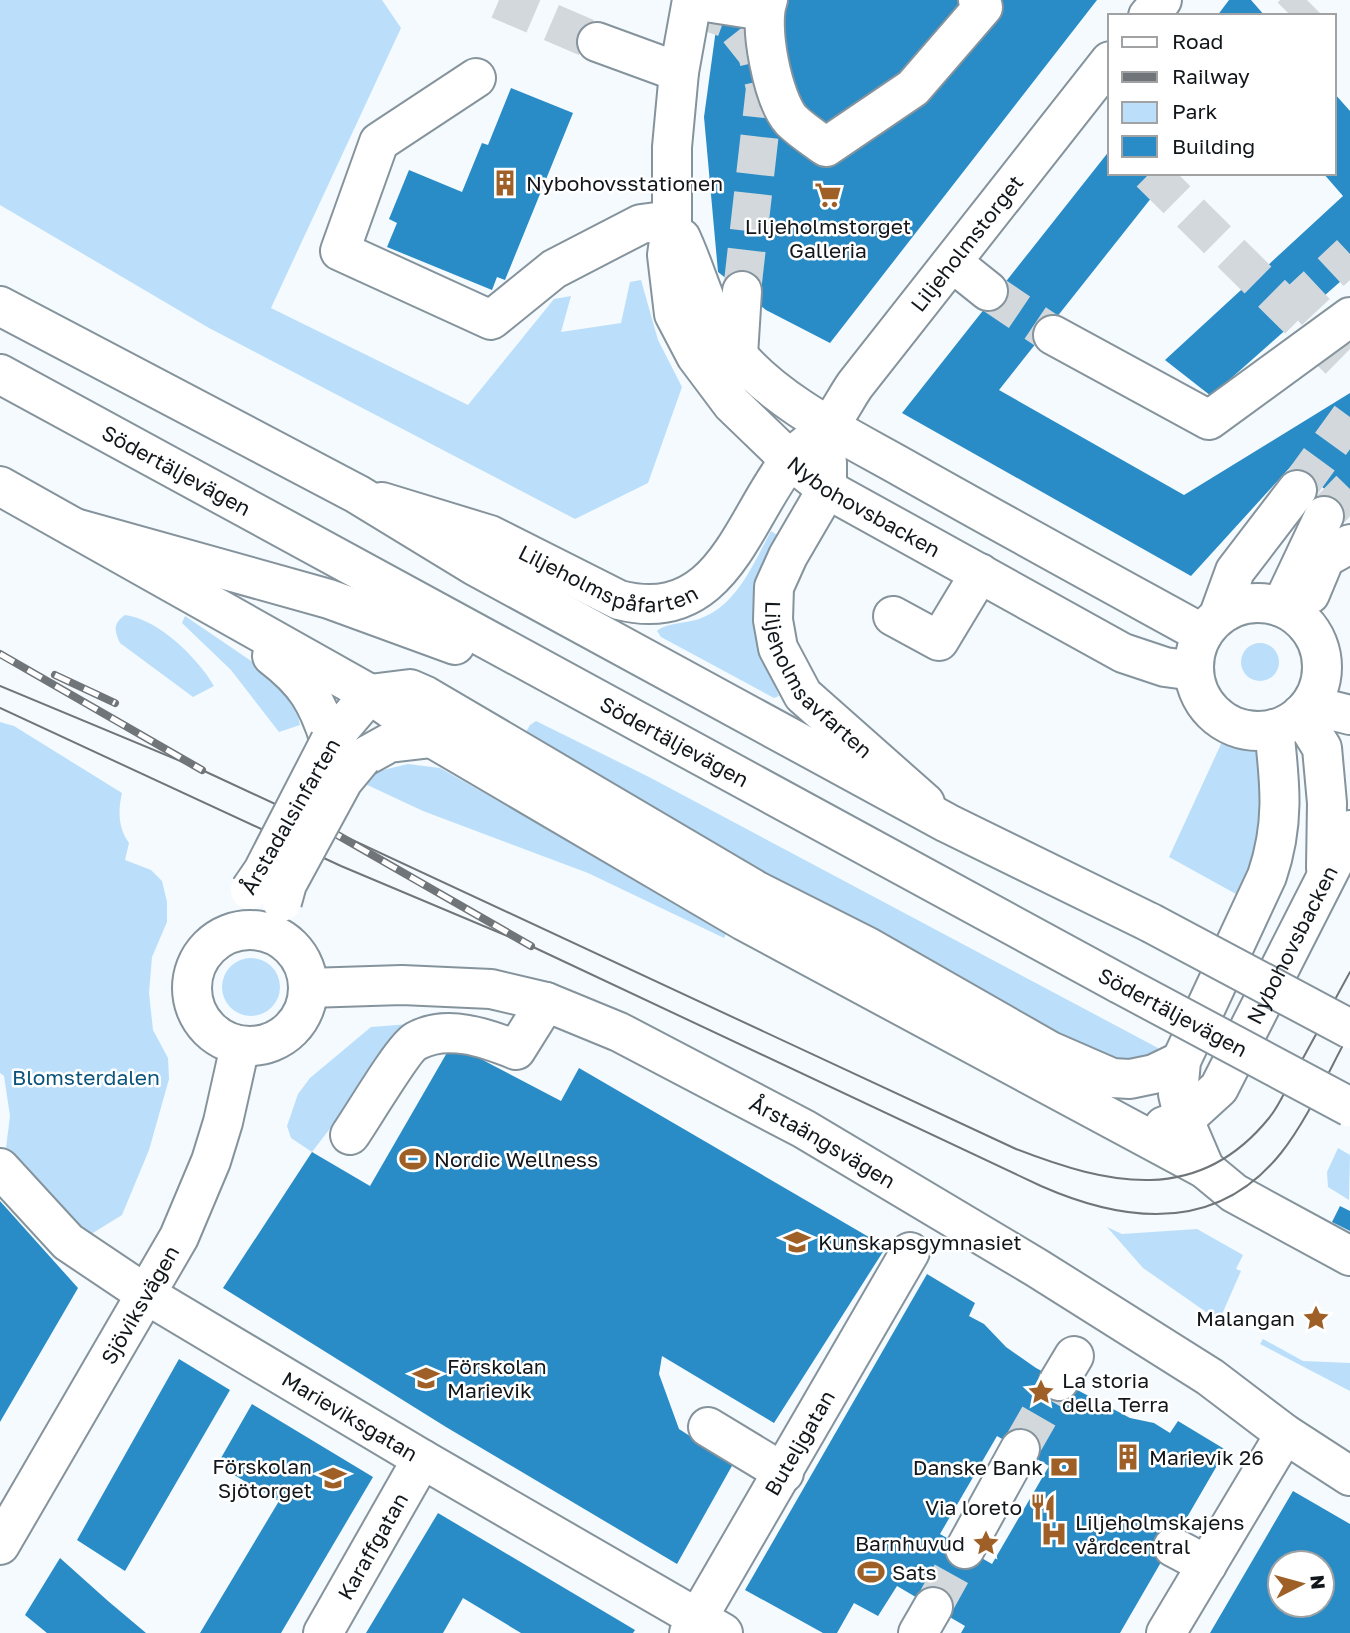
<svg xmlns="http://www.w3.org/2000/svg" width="1350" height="1633" font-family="'Golos Text',sans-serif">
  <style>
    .green { fill: #bbdffa }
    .building { fill: #298cc6; fill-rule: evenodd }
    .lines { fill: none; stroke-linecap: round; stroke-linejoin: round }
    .minor-tunnel { stroke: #d2d8dc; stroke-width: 38; stroke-dasharray: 38 19; stroke-linecap: butt }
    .minor-casing { stroke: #85939c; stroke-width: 42 }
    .major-casing { stroke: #85939c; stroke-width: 42 }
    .minor { stroke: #fff; stroke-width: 38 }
    .major { stroke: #fff; stroke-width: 38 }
    .tram { stroke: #707579; stroke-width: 2 }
    .rail-casing { stroke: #707579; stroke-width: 8 }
    .rail { stroke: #fff; stroke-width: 5; stroke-dasharray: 16; stroke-linecap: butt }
    .minor-bridge-casing { stroke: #85939c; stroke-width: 42; stroke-linecap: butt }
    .major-bridge-casing { stroke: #85939c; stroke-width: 42; stroke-linecap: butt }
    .minor-bridge { stroke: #fff; stroke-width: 38 }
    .major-bridge { stroke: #fff; stroke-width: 38 }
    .labels { text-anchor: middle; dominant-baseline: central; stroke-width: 5; stroke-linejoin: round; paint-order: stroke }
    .poi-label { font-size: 21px; fill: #12171b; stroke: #fff; text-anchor: start }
    .street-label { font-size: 21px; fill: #12171b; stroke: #fff }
    .park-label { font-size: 21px; fill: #0b547c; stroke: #fff }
  </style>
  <rect width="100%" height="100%" fill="#f4fafe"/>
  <path class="green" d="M0,0h382l19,28 -130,280 197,97 86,-106 17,-3 -10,36 60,-9 9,-41 11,-2 17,60 24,47 -34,96 -73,36 -366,-191 -209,-123z
    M771,531l6,4 -13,27 -3,92 18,42 -5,2 -113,-61 -4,-6c9,-8 30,-8 42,-12 38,-13 54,-55 72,-88z
    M125,615c33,4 73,43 89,71l-21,11 -73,-54c-6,-13 -7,-19 5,-28z
    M185,616l100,68 10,20 5,21 -21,7 -48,-62 -49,-47z
    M1241 662a19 19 0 1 1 38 0a19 19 0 1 1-38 0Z
    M536,721l113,56 509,271 -1,3 -19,8 -25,2 -76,-33 -409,-231 -102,-65 4,-7z
    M0,722l14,4 108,67c-4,18 -4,35 7,50l-4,17 26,10 11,11 5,21v20l-15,35 -3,36 4,37 15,28 1,21 -20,71 -27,65 -34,21 -82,-88 4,-32 -6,-40 -4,-3z
    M1227,731l29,22 17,39 -28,107 -76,-42z
    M408,764l32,4 288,162 -4,8 -136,-65 -165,-62 -62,-29 22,-12z
    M222 987a29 29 0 1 1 58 0a29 29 0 1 1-58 0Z
    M410,1024l-98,128 -21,-14 -4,-12 11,-32 12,-16 61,-51z
    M1338,1148l12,7 -1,45 -21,-13 -1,-15z
    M1107,1227l15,7 75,-5 46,26 -7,14 5,2 -22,50 -76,-53z
    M1263,1339l40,22 47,2v28l-90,-47z"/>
  <path class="building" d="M720,0h377l-267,343 -64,-33 -48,-38 -14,-155z
    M1229,0h22l14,16h-48z
    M511,88l62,25 -68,167 -8,-3 -5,13 -105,-43 10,-24 -8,-4 20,-49 53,22 20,-49 6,2z
    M1334,93l16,18v162l-139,123 -46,-36 178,-164 -20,-23h11z
    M1110,150v23h61l-172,217 185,105 166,-102v116l-57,-45 -102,112 -289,-163z
    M452,1044l109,57 18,-33 307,179 -112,176 -112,-67 -3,18 20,55 54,35 -56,100 -231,-137 -223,-139 89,-136 58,34z
    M0,1201l78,87 -78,134z
    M1340,1206l10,5v20l-18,-9z
    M927,1274l48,29 -6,13 15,8 22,23 30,21 94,50 24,5 16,10 8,-12 48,29 -106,183h-159l4,-7 -68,-40 -19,30 -24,-13 -17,30h-14l-78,-43zM997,1436l52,30 -57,98 -52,-30z
    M179,1359l51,31 -105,181 -48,-31z
    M252,1404l121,73 -92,156h-81l79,-132 -62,-36z
    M1293,1491l57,33v109h-140zM1280,1563h42v42h-42z
    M438,1513l197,117 -2,3h-112l-58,-35 -20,35h-77z
    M60,1558l48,43 38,32h-99l-22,-18z"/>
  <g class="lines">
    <path class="minor-tunnel" d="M499,0l98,42
      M689,5l41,15 27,34 8,34 -23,203
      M1291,16l16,-16
      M1150,173l200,198
      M988,291l65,44
      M1289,311l61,-57
      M1297,490l53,-73
      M1324,516l26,-27
      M1020,1449l39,-68
      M933,1607l32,-58"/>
    <g class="minor-casing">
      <g id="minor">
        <path id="s1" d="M692,0l-13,72 -7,75v73l-5,35 7,59 22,42 36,48 58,56 37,29 296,164 42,14 29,4"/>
        <path d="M693,0l71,11"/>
        <path d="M768,0c-10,26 5,99 23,120 10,10 24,19 35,27l87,-59 70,-81 -5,-7"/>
        <path d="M1148,16l14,-16"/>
        <path d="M597,42l82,30"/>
        <path d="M476,78l-97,64 -39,109 151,69 63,-51 87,-45 31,-4"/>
        <path d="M681,238c19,41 24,77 54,114 43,52 112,84 170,117 99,56 198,110 298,165"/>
        <path d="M953,263l35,28"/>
        <path d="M1053,335l156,85 141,-103"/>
        <path d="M738,355l4,-64"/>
        <path id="s2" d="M827,462v27l-39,67 -14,31 -1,33 5,28 25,47 122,108"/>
        <path d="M0,486l370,208 62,44 312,183 461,248"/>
        <path id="s3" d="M382,502l108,33 129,65c102,26 122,-77 170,-139 11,-14 28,-22 40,-36 10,-12 17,-27 26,-40l255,-324"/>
        <path d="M1310,594l15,-36 25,-14"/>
        <circle cx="1258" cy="667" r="64"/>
        <path d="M1281,607l43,-91"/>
        <path d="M1219,615l16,-44 62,-81"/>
        <path d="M893,616l46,25 41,-68"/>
        <path d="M272,656c34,26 45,45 58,85"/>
        <path d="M1310,705l40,10"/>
        <path d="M1301,714l21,34 5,55 -1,65"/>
        <path d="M1274,729c6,54 11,94 -7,147l-86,185 -3,33 6,26 21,49 29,24 116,63"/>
        <path d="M330,741l40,-47 40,-5 16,7 331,195 111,56 182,104 62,27 18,1 24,-5 27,-13"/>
        <path d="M362,758l27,-15 43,-5"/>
        <circle cx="250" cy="988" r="58"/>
        <path id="s4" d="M308,988l94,-3 89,4 55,13 73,30 185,97 233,139 173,109 75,57 65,42"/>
        <path id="s5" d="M1164,1126l20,-6 35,-32 131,-258"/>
        <path d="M350,1135c12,-17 53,-87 66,-94 31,-17 70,-3 100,9l30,-48"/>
        <path id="s6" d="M0,1168l68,74 79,53 275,164 301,174"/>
        <path d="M1059,1381l15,-25"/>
        <path d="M708,1427l76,46"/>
        <path id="s7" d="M0,1545l179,-308 32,-76 12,-39 17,-76"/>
        <path d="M1173,1547l34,18"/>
        <path d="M965,1549l55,-100"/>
        <path id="s8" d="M323,1633l99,-174"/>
        <path id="s9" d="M689,1633l221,-381"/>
        <path d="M918,1633l15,-26"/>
        <path d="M1166,1633l119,-199"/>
      </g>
    </g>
    <g class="major-casing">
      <g id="major">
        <path d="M0,306l357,188 118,72 472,257 204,100"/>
        <path id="s10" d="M0,374l1120,610"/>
        <path d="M75,528l254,71 126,46"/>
      </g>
    </g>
    <use href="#minor" class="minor"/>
    <use href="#major" class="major"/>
    <path class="tram" d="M0,686l202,84 814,379c93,36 182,57 253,-31 11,-13 18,-32 27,-47 18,-33 36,-66 54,-99
      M0,708l341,158 190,80 510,240c84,37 175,48 240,-33 28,-36 47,-81 69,-121"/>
    <g class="rail-casing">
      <path id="rail" d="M0,654l202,116
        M55,675l60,28
        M327,829l204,117"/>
    </g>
    <use href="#rail" class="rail"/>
    <g class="minor-bridge-casing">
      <path id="minor-bridge" d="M250,890l13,-19 67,-130
        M282,902l5,-18 56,-103 19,-23"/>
    </g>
    <g class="major-bridge-casing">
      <path id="major-bridge" d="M1151,923l199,106
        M1120,984l230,123"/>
    </g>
    <use href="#minor-bridge" class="minor-bridge"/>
    <use href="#major-bridge" class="major-bridge"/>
  </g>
  <defs>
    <g id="building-bare" transform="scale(2.1)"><path d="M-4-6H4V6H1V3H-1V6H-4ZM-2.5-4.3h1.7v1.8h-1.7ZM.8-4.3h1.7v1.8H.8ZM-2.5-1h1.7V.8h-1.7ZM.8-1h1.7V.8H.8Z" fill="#9e6026" stroke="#fff" stroke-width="2.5" paint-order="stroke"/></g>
    <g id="supermarket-bare" transform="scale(2.1)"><path d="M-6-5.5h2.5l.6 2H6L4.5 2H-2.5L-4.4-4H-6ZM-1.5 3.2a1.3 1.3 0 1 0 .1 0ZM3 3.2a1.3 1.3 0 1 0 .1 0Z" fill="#9e6026" stroke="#fff" stroke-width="2.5" paint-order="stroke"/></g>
    <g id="stadium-bare" transform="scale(2.1)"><path d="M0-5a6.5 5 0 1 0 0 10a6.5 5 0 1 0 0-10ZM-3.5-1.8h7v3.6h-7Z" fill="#9e6026" stroke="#fff" stroke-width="2.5" paint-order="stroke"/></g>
    <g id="school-bare" transform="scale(2.1)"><path d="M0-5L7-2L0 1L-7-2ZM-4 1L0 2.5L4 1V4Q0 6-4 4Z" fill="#9e6026" stroke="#fff" stroke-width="2.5" paint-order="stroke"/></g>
    <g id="sight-bare" transform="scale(2.1)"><path d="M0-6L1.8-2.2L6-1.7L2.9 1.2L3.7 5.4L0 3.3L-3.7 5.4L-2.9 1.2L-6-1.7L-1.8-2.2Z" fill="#9e6026" stroke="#fff" stroke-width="2.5" paint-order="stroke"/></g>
    <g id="bank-bare" transform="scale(2.1)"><path d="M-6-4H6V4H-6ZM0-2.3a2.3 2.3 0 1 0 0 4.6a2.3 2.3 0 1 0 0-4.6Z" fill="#9e6026" stroke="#fff" stroke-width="2.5" paint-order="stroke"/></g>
    <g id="restaurant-bare" transform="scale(2.1)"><path d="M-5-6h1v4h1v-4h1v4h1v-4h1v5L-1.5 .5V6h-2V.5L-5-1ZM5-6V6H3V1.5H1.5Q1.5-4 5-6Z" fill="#9e6026" stroke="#fff" stroke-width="2.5" paint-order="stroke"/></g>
    <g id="hospital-bare" transform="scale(2.1)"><path d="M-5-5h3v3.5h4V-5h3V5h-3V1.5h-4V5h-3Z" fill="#9e6026" stroke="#fff" stroke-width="2.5" paint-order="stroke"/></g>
  </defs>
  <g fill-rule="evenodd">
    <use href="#building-bare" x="505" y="183"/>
    <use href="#supermarket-bare" x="828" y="195"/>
    <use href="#stadium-bare" x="413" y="1159"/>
    <use href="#school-bare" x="797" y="1242"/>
    <use href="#sight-bare" x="1316" y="1318"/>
    <use href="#school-bare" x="426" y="1378"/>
    <use href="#sight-bare" x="1041" y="1392"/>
    <use href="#building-bare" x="1128" y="1457"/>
    <use href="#bank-bare" x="1064" y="1467"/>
    <use href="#school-bare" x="333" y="1478"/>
    <use href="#restaurant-bare" x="1043" y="1507"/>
    <use href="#hospital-bare" x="1054" y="1534"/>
    <use href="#sight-bare" x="986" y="1543"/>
    <use href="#stadium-bare" x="871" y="1572"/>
  </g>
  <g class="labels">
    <g class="poi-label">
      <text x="526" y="183">Nybohovsstationen</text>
      <text x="828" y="226" text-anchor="middle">Liljeholmstorget<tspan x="828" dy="24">Galleria</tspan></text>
      <text x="434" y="1159">Nordic Wellness</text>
      <text x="818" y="1242">Kunskapsgymnasiet</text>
      <text x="1295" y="1318" text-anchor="end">Malangan</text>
      <text x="447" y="1366">Förskolan<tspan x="447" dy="24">Marievik</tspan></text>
      <text x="1062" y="1380">La storia<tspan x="1062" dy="24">della Terra</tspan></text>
      <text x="1149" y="1457">Marievik 26</text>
      <text x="312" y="1466" text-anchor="end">Förskolan<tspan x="312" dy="24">Sjötorget</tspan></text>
      <text x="1043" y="1467" text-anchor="end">Danske Bank</text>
      <text x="1022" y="1507" text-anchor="end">Via loreto</text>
      <text x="1075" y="1522">Liljeholmskajens<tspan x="1075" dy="24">vårdcentral</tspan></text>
      <text x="965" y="1543" text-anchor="end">Barnhuvud</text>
      <text x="892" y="1572">Sats</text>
    </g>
    <g class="street-label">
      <text stroke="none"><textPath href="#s3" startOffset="780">Liljeholmstorget</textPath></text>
      <text stroke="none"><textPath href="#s10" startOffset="201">Södertäljevägen</textPath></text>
      <text stroke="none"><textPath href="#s1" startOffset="592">Nybohovsbacken</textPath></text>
      <text stroke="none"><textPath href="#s3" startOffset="242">Liljeholmspåfarten</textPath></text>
      <text stroke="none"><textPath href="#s2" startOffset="247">Liljeholmsavfarten</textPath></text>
      <text stroke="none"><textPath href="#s10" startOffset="768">Södertäljevägen</textPath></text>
      <text transform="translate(290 816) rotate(-60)">Årstadalsinfarten</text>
      <text stroke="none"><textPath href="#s5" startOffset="229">Nybohovsbacken</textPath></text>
      <text transform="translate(1173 1012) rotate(28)">Södertäljevägen</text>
      <text stroke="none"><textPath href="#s4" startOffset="550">Årstaängsvägen</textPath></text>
      <text stroke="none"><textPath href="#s7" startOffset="278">Sjöviksvägen</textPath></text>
      <text stroke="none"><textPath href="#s6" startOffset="432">Marieviksgatan</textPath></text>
      <text stroke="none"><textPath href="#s9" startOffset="220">Buteljgatan</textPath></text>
      <text stroke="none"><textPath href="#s8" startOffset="100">Karaffgatan</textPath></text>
    </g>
    <g class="park-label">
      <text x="86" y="1077">Blomsterdalen</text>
    </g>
  </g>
  <rect x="1108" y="14" width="228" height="161" fill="#ffffff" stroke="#a0a2a4" stroke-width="2"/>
  <rect x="1122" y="37" width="35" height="10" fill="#ffffff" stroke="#a0a2a4" stroke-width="2"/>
  <text x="1172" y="49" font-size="21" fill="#12171b">Road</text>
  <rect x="1122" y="72" width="35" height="10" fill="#707579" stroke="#a0a2a4" stroke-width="2"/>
  <text x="1172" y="84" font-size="21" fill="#12171b">Railway</text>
  <rect x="1122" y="102" width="35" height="21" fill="#bbdffa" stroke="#a0a2a4" stroke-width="2"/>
  <text x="1172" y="119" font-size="21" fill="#12171b">Park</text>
  <rect x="1122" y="136" width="35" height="21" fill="#298cc6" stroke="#a0a2a4" stroke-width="2"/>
  <text x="1172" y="154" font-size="21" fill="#12171b">Building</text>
  <g transform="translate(1301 1584) rotate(84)"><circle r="33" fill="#ffffff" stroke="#a0a2a4" stroke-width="2"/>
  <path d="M0-5L12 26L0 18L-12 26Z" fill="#9e6026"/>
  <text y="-10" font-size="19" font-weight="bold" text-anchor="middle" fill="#12171b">N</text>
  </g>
</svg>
